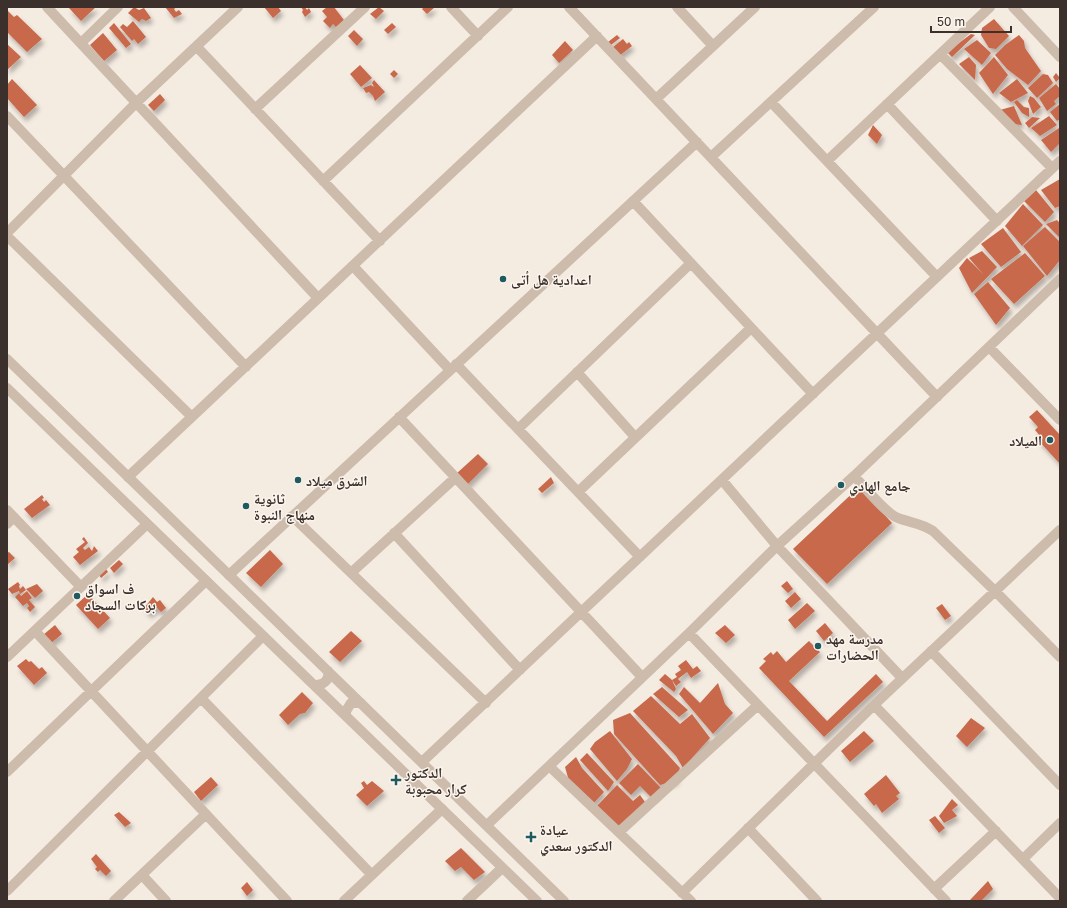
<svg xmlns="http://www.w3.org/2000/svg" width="1067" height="908" font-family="'Golos Text','Noto Naskh Arabic',sans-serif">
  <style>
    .building { fill: #c8694b; filter: url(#shadow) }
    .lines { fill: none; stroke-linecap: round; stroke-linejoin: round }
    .minor { stroke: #cdbbac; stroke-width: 10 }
    .tertiary { stroke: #cdbbac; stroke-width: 10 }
    .poi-dot { fill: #1f5a5e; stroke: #fbf5ee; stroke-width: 1.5 }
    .labels { text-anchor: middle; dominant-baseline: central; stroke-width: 3; stroke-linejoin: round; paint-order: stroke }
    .poi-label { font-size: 14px; font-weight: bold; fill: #3b302b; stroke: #fbf5ee; text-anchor: start }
  </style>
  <defs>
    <filter id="shadow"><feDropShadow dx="2.5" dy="4.5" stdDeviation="2" flood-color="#0004"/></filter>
  </defs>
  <rect width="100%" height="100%" fill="#f4ebe1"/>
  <path class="building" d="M70,7h26l-15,14 -12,-13z
    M134,7l5,3 5,-2 7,10 -5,3 -4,-2 -3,3 -11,-9z
    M165,7h12l-3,2 2,3 3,-2 3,4 -8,4z
    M264,7h14l3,4 -8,7z
    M301,7h4l2,3 2,-2 2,4 -6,5 -3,-5 1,-2z
    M327,7h7l10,13 -8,7 -3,-3 -3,4 -7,-7 4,-4 -5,-6z
    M379,7l5,4 -8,8 -6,-5z
    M424,7h11l-8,7 -5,-5z
    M7,10l7,7 3,-2 25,24 -15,13 -20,-20z
    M994,19l15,17 -13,13 -7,-1 -8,-13 1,-7z
    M133,21l13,16 -8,7 -4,-5 -2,2 -12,-14 3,-3 4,3z
    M114,23l17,21 -5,4 -17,-20z
    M392,23l4,4 -8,7 -4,-4z
    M354,30l9,9 -6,7 -9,-10z
    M103,33l14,17 -13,11 -14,-16z
    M971,34l4,1 -23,22 -5,-5z
    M617,35l3,3 -9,7 -3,-3z
    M1019,35l5,6 1,7 16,23 -13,14 -21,-16 -12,-14 10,-10z
    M623,39l4,5 2,-2 3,4 -13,10 -7,-8z
    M977,40l14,13 -9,12 -18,-16z
    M565,41l8,9 -14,13 -7,-8z
    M7,44l14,13 -14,13z
    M969,57l7,8 -1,15 -16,-16z
    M994,57l14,18 -15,19 -14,-21z
    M360,65l12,13 -11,9 -11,-13z
    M394,70l4,4 -4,4 -4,-4z
    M1056,73l4,5 -4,4 -3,-5z
    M1043,74l5,1 5,8 -16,15 -9,-10z
    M12,79l25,26 -13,12 -17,-19v-13z
    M1017,79l11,14 -17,9 -12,-9z
    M374,80l11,12 -10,9 -2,-5 -4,-4 -3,1 -3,-5 8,-3 3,2 -2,-4z
    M1056,84l4,5v7l-6,5 2,3 -9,7 -8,-13z
    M160,94l5,6 -11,11 -6,-6z
    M1030,96l4,2 7,9 -8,7 -5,-13z
    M1017,100l7,7 5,1v9l-7,-4 -8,-11z
    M1060,104v15l-3,2 -7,-9z
    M1014,106l8,19 -9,-1 -13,-14z
    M1049,116l8,9 -17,11 -9,-8z
    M1032,117l8,1 -11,10 -4,-5z
    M873,125l9,10 -5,9 -9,-9z
    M1059,128l1,15 -9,9 -10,-12z
    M1060,179v27l-5,2 -14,-18z
    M1036,190l18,22 -9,10 -21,-21z
    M1023,204l20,21 -21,21 -17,-20z
    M1057,220l3,3v15l-14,-14z
    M1045,227l15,15v18l-13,16 -24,-30z
    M1003,228l18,24 -20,15 -20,-23z
    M982,251l15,16 -25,26 -13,-25 8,-10 17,17 -15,-17z
    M1025,253l20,23 -31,28 -23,-25z
    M988,282l22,26 -14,17 -22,-31z
    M1037,410l23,25v29l-22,-24 3,-3 -6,-7 3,-3 -9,-10z
    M478,454l10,10 -21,21 -11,-11z
    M551,477l3,6 -12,10 -4,-4z
    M859,487l33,36 -65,61 -34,-35z
    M42,495l2,3 -2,1 2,3 2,-2 4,5 -18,13 -8,-9z
    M84,537l4,6 -5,5 2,2 4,-3 3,4 2,-5 4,5 -18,14 -7,-8 6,-5 -3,-3 9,-7 -3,-3z
    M270,550l13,14 -22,23 -15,-14z
    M9,552l6,6 -8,7v-12z
    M119,560l4,4 -9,9 -4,-5z
    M106,569l2,3 -7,6 -2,-3z
    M787,581l6,8 -5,4 -7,-7z
    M18,582l2,3 -1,1 1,3 3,-3 3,4 -6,4 -1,-3 -7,3 -4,-5z
    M37,584l6,7 -8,7 -9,-9z
    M27,591l5,7 -3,2 6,7 -5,5 -3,-4 2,-2 -2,-3 -4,3 -8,-9 4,-4 2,3z
    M795,592l6,7 -10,9 -6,-7z
    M88,594l22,24 -12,11 -22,-24z
    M153,597l4,5 3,-2 6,8 -5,4 -4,-4 -8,6 -5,-6z
    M807,603l8,8 -20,18 -7,-9z
    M942,604l9,12 -6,4 -9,-12z
    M825,623l8,10 -9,8 -8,-10z
    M55,625l7,9 -12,10 -7,-9z
    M725,625l10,10 -9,8 -11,-10z
    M351,631l11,10 -22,21 -11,-10z
    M809,641l11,11 -31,29 38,40 49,-47 7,8 -59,55 -65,-69 7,-7 -3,-2 8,-7 2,3 4,-4 9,11z
    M26,659l3,3 2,-1 8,8 3,-2 5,6 -13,12 -17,-19z
    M686,660l7,9 4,-3 4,5 -10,7 -4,-6 -9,7 3,3 -5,4 -4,-6 4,9 -2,3 -15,-12 6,-6 7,6 5,-3 -2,-3 6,-4 -3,-4z
    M718,683l7,21 8,9 -20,21 -34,-40 5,-7 16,16z
    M662,687l26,23 -9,7 -26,-23z
    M302,692l11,11 -8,10 -5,1 -12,11 -9,-10z
    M651,696l29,28 12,-10 18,24 -27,30 -7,-12 -43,-45z
    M630,713l50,55 -5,13 -15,4 -46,-51 -1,-14z
    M971,718l14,10 -18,19 -11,-11z
    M610,731l22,28 -5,10 -10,12 -27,-32 5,-7z
    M864,731l10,10 -24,21 -9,-11z
    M587,753l27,29 -6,9 -28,-31z
    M576,757l6,11 22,24 -11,12 -24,-23 -4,-14z
    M638,764l23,24 -9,10 -12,-12 -9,9 -12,-12z
    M886,775l14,18 -4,3 3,3 -17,14 -6,-9 -2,2 -10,-12z
    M211,777l7,8 -17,16 -7,-9z
    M364,781l3,4 5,-4 12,10 -17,15 -11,-11 8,-7 -3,-5z
    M617,785l16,16 7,-6 5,7 -26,26 -23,-21z
    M952,799l6,6 -6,5 5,6 -13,7 -5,-7z
    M119,812l12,11 -6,4 -11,-12z
    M935,816l10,12 -6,5 -10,-13z
    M461,848l24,24 -11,8 -13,-13 -6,4 -10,-10z
    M96,854l15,17 -5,5 -6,-6 -2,2 -3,-3 2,-2 -6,-8z
    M988,881l5,8 -12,12 -11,-1z
    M247,882l6,8 -6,6 -6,-8z"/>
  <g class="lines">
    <path class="minor" d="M47,7l271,291
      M451,7l27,29
      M569,7l368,390
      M677,7l36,39
      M1013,7l47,50
      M81,43l37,-36
      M197,47l183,194
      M940,54l112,114
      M656,99l99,-92
      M771,102l166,175
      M887,104l110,117
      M255,109l110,-102
      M7,116l239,251
      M711,157l163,-150
      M827,161l163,-154
      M323,181l185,-174
      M633,201l180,193
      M7,233l129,-130 102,-96
      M7,236l185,181
      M353,266l97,104
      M989,347l71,73
      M456,364l184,193
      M577,372l58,65
      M399,417l243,260
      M518,429l173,-166
      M854,476c10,10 32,38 44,42 13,5 23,5 35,13l62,60 65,66
      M128,477l469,-441
      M722,480l55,66 125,132
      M578,492l173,-164
      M7,510l74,77
      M292,516l194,187
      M7,524l7,-7
      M394,533l126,137
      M352,572l103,-94
      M229,575l468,-433
      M35,631l252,270
      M689,633l257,268
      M931,651l129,134
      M7,657l140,-133
      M201,698l171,177
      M874,705l186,193
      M422,762l638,-601
      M549,766l142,135
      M7,772l199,-191
      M487,825l202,-192 88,-87 77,-70 206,-197
      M748,828l69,73
      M619,832l139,-127
      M1023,859l37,-36
      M142,875l24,26
      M934,889l62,-58
      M7,891l256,-255
      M682,893l192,-188 186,-175
      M114,901l92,-87
      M344,901l98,-92
      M467,901l35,-33"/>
    <path class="tertiary" d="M7,359l557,542
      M7,388l530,513
      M314,685c9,0 16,-4 14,-14
      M346,716v-5l5,-8h10"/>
  </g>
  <g class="poi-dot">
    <circle cx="503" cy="279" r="4"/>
    <circle cx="1050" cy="440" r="4"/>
    <circle cx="298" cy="480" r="4"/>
    <circle cx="841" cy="485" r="4"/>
    <circle cx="246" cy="506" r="4"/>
    <circle cx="77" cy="596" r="4"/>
    <circle cx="818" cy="646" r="4"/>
    <path d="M394 774h4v4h4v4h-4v4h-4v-4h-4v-4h4z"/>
    <path d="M529 831h4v4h4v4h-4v4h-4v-4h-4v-4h4z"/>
  </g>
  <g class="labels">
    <g class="poi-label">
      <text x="511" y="279">اعدادية هل أتى</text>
      <text x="1042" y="440" text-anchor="end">الميلاد</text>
      <text x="306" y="480">الشرق ميلاد</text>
      <text x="849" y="485">جامع الهادي</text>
      <text x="254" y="498">ثانوية<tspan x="254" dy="16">منهاج النبوة</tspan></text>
      <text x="85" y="588">ف اسواق<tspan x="85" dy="16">بركات السجاد</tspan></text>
      <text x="826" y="638">مدرسة مهد<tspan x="826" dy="16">الحضارات</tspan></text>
      <text x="405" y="772">الدكتور<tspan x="405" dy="16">كرار محبوبة</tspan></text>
      <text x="540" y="829">عيادة<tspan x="540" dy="16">الدكتور سعدي</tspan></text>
    </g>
  </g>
  <rect width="1067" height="908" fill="none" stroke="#3b302b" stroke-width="16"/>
  <path d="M931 26v6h80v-6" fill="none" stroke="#3b302b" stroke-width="2"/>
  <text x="937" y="26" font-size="12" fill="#3b302b" stroke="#fbf5ee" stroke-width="3" paint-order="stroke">50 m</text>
</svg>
